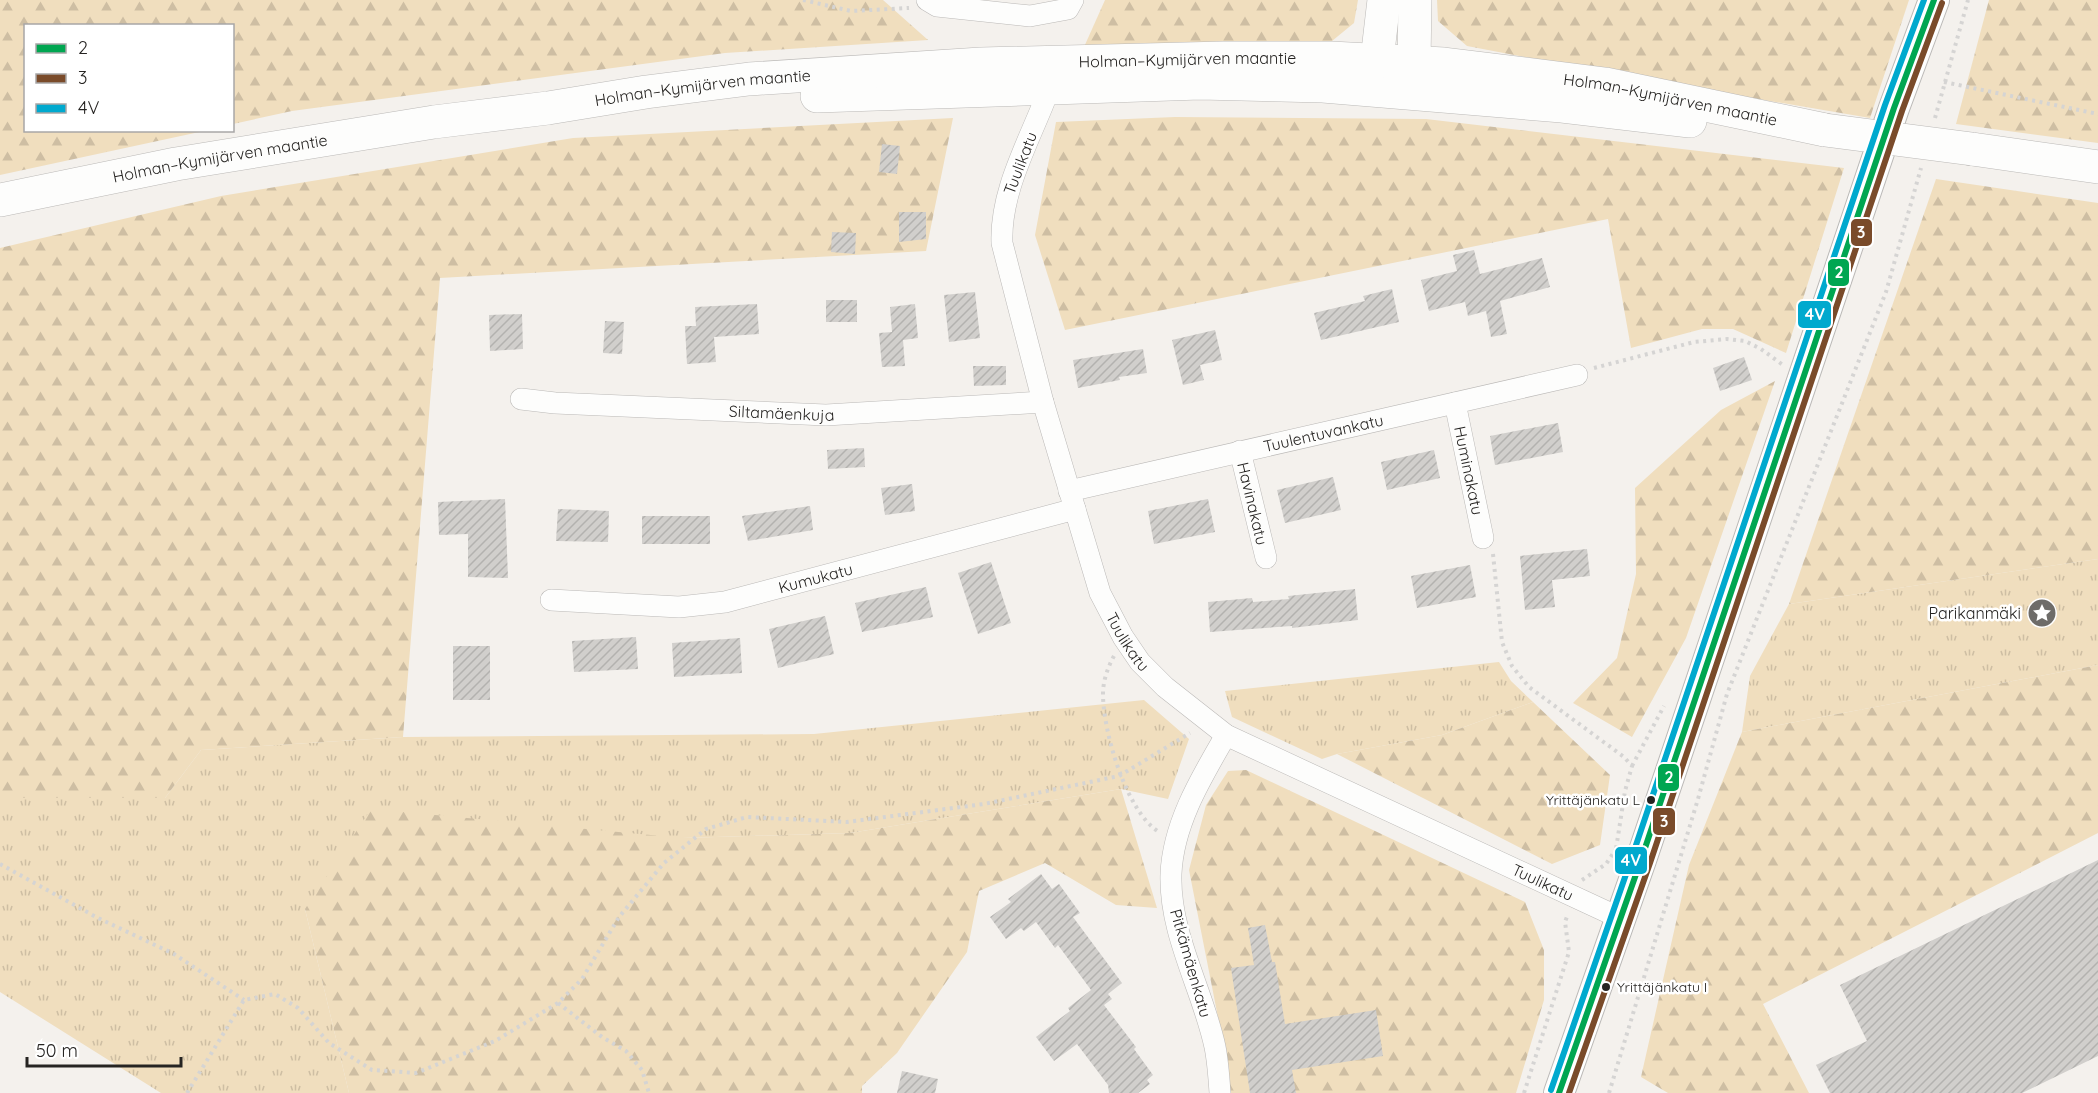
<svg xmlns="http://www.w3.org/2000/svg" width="2098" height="1093" viewBox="0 0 2098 1093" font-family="Quicksand,sans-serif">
<defs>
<pattern id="grass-tufts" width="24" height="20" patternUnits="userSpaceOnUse" patternTransform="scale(1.5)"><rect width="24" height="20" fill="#f0debe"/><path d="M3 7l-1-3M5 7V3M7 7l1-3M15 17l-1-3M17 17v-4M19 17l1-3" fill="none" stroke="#cebea3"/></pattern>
<pattern id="forest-firs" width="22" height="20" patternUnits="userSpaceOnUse" patternTransform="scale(1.5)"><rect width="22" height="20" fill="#f0debe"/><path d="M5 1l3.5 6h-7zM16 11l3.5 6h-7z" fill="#cebea3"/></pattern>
<pattern id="building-hatch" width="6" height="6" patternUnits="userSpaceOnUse" patternTransform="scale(1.5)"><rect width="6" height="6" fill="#d1cfcc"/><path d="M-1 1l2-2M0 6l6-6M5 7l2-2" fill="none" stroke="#b3b2af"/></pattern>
</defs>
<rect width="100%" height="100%" fill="#f4f1ed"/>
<g fill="url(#grass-tufts)">
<path d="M2098,559V665L1742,732L1750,676L1789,604Z"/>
<path d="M1499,662L1511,681L1533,702L1442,735L1337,754L1322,759L1232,717L1225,691Z"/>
<path d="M1144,700L1189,739L1168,799L1121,789L850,833L683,838L305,909L349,1093H161L0,992V798H165L201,750L403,737L814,734Z"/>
</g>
<g fill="url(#forest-firs)">
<path d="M0,0H883L928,40L725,53L292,111L233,124L232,26H26V130L204,131L0,175Z"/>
<path d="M1105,0H1358L1354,23L1332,41L1080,56Z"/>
<path d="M1437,0H1909L1870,118L1647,80L1467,46L1438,21Z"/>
<path d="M1989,0H2098V143L1956,124Z"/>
<path d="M1175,117L1426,119L1844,168L1786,353L1733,329H1702L1631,348L1608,219L1065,330L1035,235L1056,122Z"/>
<path d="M953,118L926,251L440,278L403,737L201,750L165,798H0V248L221,196L573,138Z"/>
<path d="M1936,179L2098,203V559L1789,604Z"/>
<path d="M1775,381L1686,638L1632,737L1573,703L1617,658L1636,574L1635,488L1721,410Z"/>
<path d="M2098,665V833L1763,1004L1809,1093H1668L1641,1077L1689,865L1742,732Z"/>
<path d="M1533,702L1610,775L1600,845L1552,864L1337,754L1442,735Z"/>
<path d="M1246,770L1525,902L1544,950V1000L1516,1093H1229L1228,1068L1189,870L1206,805L1228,771Z"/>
<path d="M1121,789L1157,908L1116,905L1045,863L979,891L967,952L897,1053L862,1086V1093H349L305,909L371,809L683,838L850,833Z"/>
</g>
<g fill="url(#building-hatch)">
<path d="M882,144L900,146L897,174L879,172Z"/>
<path d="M899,212H926V239L899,242Z"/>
<path d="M832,232L856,233L855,254L831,252Z"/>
<path d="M1474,250L1480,274L1542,258L1550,287L1500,301L1507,334L1491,337L1486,311L1468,316L1465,302L1429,311L1421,280L1457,271L1453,255Z"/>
<path d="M1392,289L1399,322L1321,340L1314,313L1365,301L1363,296Z"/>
<path d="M975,292L980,338L949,342L944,295Z"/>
<rect x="826" y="300" width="31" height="22"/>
<path d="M757,304L759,334L714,337L716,362L687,364L685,326H696L695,307Z"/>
<path d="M915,304L918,338L903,340L905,366L882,367L879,333L892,332L890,307Z"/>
<path d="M522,314L523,349L490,351L489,315Z"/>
<path d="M605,321L624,322L622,354L603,353Z"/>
<path d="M1215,330L1222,360L1200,365L1204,380L1183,385L1172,340Z"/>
<path d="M1143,349L1147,373L1119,377L1120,380L1078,388L1073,360Z"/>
<path d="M1744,357L1752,380L1720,391L1713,368Z"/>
<path d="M973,366H1006V385L974,386Z"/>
<path d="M1558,423L1563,452L1495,465L1490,436Z"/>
<path d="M864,448L865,467L828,469L827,450Z"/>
<path d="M1434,450L1440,478L1387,490L1381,462Z"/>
<path d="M1333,477L1341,510L1285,523L1277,490Z"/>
<path d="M912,484L915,511L885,515L881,488Z"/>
<path d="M505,499L508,578L468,577V534L439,535L438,502Z"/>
<path d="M1208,499L1215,532L1154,544L1148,511Z"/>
<path d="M810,506L813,530L748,541L742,516Z"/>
<path d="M558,509L609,511L608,542L556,541Z"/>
<rect x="642" y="516" width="68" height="28"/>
<path d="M1587,549L1590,576L1552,580L1555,607L1525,610L1520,556Z"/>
<path d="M991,562L1011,623L978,634L958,573Z"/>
<path d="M1470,565L1476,597L1417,608L1411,576Z"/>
<path d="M926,587L933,617L862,632L855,603Z"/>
<path d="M1355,589L1358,620L1292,628V626L1210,632L1208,602L1252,598L1253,602L1289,599L1288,596Z"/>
<path d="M825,616L834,654L778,668L769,629Z"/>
<path d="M636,637L638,669L574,672L572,641Z"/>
<path d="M740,638L742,673L674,677L672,643Z"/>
<rect x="453" y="646" width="37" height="54"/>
<path d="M2098,860V1056L2022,1093H1830L1816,1065L1867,1041L1840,985Z"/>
<path d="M1041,874L1052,889L1059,884L1080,913L1073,917L1122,983L1108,994L1112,999L1104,1005L1136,1047L1134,1049L1153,1075L1147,1080L1150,1084L1138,1093H1109L1108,1085L1077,1044L1054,1061L1036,1037L1070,1011L1068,1008L1091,990L1058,945L1055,948L1036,922L1024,931L1021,928L1006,939L990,917L1011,902L1008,899Z"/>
<path d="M1265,925L1272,962H1275L1285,1024L1376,1010L1383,1056L1292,1070L1296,1093H1250L1231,968L1254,965L1248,928Z"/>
<path d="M902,1071L938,1079L935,1093H897Z"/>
</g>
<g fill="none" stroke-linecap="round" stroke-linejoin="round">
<g stroke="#bbb9b7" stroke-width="22">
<g id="street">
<path d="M927,0L937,6L1030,16L1068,9L1073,0"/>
<path id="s1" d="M1044,102C1026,147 1000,194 1002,243L1043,402L1100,593L1123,637L1140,662L1165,687L1226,735L1620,918"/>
<path id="s2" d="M521,399L555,403L826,415L1043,402"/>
<path id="s3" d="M1455,403L1483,538"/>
<path id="s4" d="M1240,451L1266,558"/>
<path id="s5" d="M1069,491L1577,375"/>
<path id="s6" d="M551,600L679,607L725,602L1075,509"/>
<path d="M1220,1093C1219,1078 1218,1062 1215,1047C1203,990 1169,934 1171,874C1173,824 1201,778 1226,735"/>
</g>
</g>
<g stroke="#bbb9b7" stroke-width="32">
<path id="secondary" d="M1559,1093L1641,860L1894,108L1934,0"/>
</g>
<g stroke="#bbb9b7" stroke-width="34">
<g id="highway">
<path d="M1384,0L1377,60L1386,80"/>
<path d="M1406,83L1414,62L1415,0"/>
<path d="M817,96L1200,83L1323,86L1562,106L1690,121"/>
<path d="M1972,149L2098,167"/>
<path id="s7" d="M0,200L176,164L434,122L548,108L646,92L749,79L981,64L1224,58H1331L1444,64L1605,84L1825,130"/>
</g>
</g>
<g stroke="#d5d4d3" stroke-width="4" stroke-dasharray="3 4.5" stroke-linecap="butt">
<path d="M803,0L851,11L909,8"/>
<path d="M1944,82L2098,114"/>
<path d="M1935,118L1968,0"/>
<path d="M1594,368L1694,342L1727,339L1745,341L1761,349L1783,365"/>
<path d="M1493,554L1502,642L1512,666L1529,687L1624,757L1632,766L1625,791L1616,849L1618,850"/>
<path d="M1114,656C1108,667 1104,678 1103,691C1102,729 1126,812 1159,832"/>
<path d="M1632,766L1664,706"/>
<path d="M0,864L96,917L174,954L244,1000"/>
<path d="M1582,880L1606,864L1616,849"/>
<path d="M558,1003L602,1037L626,1051L642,1070L649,1093"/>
<path d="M187,1093L244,1000L275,994L298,1008L329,1043L372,1070L416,1073L495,1041L558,1003L582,979L619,917L664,863L706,829L747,817L847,822L984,804L1119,776L1190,733"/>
<path d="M1524,1093L1569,952L1565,922L1568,914"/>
<path d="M1609,1093L1698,799L1727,694L1886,292L1921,168"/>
</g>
<use href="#street" stroke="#fdfdfc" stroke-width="21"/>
<use href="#secondary" stroke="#fdfdfc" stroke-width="30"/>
<use href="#highway" stroke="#fdfdfc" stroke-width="33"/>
<g stroke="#bbb9b7" stroke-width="34" stroke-linecap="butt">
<path id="highway-bridge" d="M1825,130L1972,149"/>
</g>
<use href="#highway-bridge" stroke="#fdfdfc" stroke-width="33"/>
<g stroke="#fff" stroke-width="10">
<path id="bus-1" d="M1559,1093L1641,860L1894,108L1934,0"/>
</g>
<g stroke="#fff" stroke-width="10">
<path id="bus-2" d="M1569,1093L1650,863L1902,111L1942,3"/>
</g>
<g stroke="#fff" stroke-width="10">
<path id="bus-3" d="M1551,1090L1632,857L1885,105L1924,0"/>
</g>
<use href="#bus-1" stroke="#00a651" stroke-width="6"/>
<use href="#bus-2" stroke="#7a4b2a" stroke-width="6"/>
<use href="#bus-3" stroke="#00a9ce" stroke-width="6"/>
</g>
<defs>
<g id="sight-disc" transform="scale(1.5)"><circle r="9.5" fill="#6e6c69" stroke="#fff"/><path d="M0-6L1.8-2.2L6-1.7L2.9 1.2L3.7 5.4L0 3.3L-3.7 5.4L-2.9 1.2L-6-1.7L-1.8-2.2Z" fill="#fff"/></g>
</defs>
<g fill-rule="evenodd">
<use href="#sight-disc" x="2042" y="613"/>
</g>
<g fill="#262422" stroke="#fff" stroke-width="2">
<circle cx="1651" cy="800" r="5"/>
<circle cx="1606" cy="987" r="5"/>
</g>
<g text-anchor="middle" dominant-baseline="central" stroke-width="5" stroke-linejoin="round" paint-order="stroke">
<g font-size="14" fill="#262422" stroke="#fff" text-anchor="end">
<text x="1640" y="800">Yrittäjänkatu L</text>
<text x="1617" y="987" text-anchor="start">Yrittäjänkatu I</text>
</g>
<g font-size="16" fill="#262422" stroke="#fff">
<text stroke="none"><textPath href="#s7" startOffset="1198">Holman–Kymijärven maantie</textPath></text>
<text stroke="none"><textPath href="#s7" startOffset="712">Holman–Kymijärven maantie</textPath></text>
<text stroke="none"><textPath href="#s7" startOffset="1684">Holman–Kymijärven maantie</textPath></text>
<text stroke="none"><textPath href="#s7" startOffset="224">Holman–Kymijärven maantie</textPath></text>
<text transform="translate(1020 163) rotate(-69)">Tuulikatu</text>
<text stroke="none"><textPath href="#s2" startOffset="261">Siltamäenkuja</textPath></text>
<text stroke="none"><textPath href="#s5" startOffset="261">Tuulentuvankatu</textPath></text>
<text stroke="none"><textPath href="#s3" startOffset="69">Huminakatu</textPath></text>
<text stroke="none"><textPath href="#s4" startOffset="54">Havinakatu</textPath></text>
<text stroke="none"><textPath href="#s6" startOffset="268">Kumukatu</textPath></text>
<text stroke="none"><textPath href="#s1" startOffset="568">Tuulikatu</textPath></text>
<text stroke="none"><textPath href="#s1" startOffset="1054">Tuulikatu</textPath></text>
<text transform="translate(1191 963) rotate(74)">Pitkämäenkatu</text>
</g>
<g font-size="16" fill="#262422" stroke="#fff" text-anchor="end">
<text x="2021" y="613">Parikanmäki</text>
</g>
</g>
<g stroke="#fff" stroke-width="2">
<rect x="1850" y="218" width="23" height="29" rx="6" fill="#7a4b2a"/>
<rect x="1827" y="258" width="23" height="29" rx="6" fill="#00a651"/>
<rect x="1797" y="300" width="35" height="29" rx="6" fill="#00a9ce"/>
<rect x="1657" y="763" width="23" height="29" rx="6" fill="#00a651"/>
<rect x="1652" y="807" width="24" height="29" rx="6" fill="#7a4b2a"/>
<rect x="1614" y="846" width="34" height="29" rx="6" fill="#00a9ce"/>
</g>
<g font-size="16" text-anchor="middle" font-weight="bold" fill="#fff">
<text x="1861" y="238">3</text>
<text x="1839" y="278">2</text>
<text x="1815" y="320">4V</text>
<text x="1669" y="783">2</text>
<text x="1664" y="827">3</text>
<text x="1631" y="866">4V</text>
</g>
<rect x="24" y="24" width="210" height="108" fill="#ffffff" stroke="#a8a7a7" stroke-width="1.5"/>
<rect x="36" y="44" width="30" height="9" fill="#00a651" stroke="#a8a7a7" stroke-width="1.5"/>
<text x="78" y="54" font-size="18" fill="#262422">2</text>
<rect x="36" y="74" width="30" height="9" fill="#7a4b2a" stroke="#a8a7a7" stroke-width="1.5"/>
<text x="78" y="84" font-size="18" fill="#262422">3</text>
<rect x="36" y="104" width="30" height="9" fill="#00a9ce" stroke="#a8a7a7" stroke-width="1.5"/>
<text x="78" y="114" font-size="18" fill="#262422">4V</text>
<path d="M27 1057v9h154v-9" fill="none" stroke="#262422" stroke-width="3"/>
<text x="36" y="1057" font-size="18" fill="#262422" stroke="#ffffff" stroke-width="4.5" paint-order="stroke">50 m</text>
</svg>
